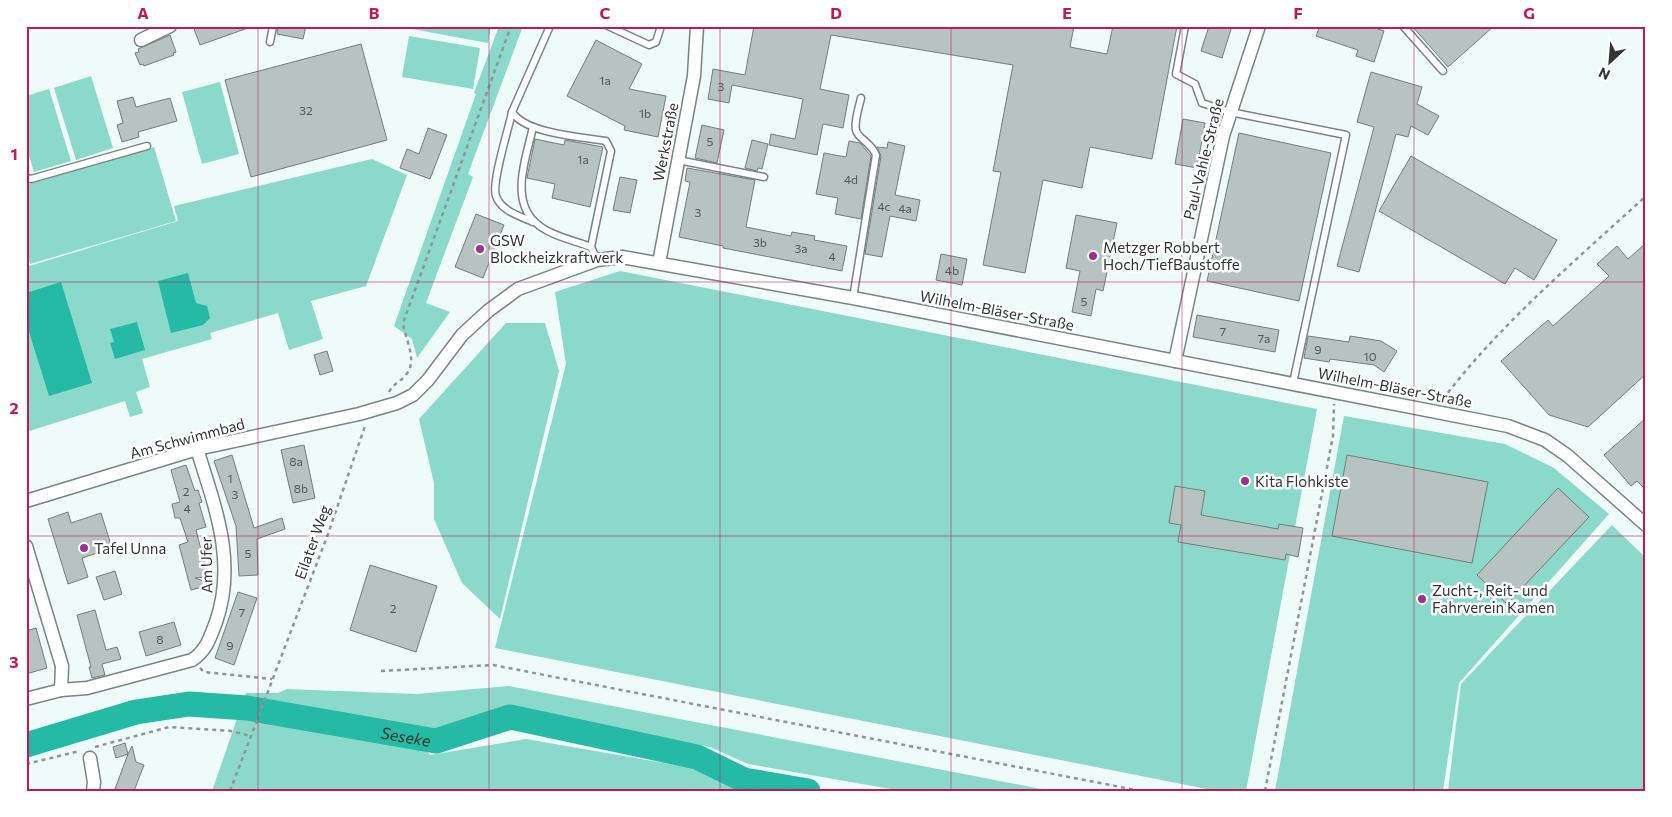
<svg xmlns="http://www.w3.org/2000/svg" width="1672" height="817" viewBox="0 0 1672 817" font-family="Commissioner,sans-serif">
<rect width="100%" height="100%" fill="#eefbf8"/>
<g fill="#8bd9ca">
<path d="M413,26H491L488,43L412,29Z"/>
<path d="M499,26H523L468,174L473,177L426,303L450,312L417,358L412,339L394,326L476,94L474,93Z"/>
<path d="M409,36L480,48L473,89L402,77Z"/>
<path d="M91,76L113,148L76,160L54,88Z"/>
<path d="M220,82L239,154L202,164L182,92Z"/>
<path d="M49,89L71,161L34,172L26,147V96Z"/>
<path d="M154,147L176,221L30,264L26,250V185Z"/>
<path d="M372,159L407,175L366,286L311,301L323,339L289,350L278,313L210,333L212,339L142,359L150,387L136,392L143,413L130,417L125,401L26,432V267L178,221L174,206Z"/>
<path d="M620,271L1317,409L1246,791H1217L495,648L566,364L555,292Z"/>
<path d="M506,323H545L559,371L500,619L462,583L434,519V483L419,419Z"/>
<path d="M1344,416L1505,444L1554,468L1609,514L1459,683L1443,791H1275Z"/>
<path d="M1612,525L1646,558V791H1448L1461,684Z"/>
<path d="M509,686L1052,791H902L748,764L710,747L507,706L430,730L407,728L430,755L526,739L699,769L740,791H212L246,693H278L287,689L416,694Z"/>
</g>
<g fill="#25baa5">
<path d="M188,273L196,303L207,306L210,318L203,325L171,333L158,281Z"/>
<path d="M61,282L92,383L49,396L26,322V293Z"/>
<path d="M137,322L145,350L115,359L110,343L114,342L110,329Z"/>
</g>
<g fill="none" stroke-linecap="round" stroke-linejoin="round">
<path stroke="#25baa5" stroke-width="25" id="s1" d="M26,745L136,712L189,704L247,708L436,741L510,717L697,757L744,780L808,791"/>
</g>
<g fill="#b6c3c0" stroke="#727e7b">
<path d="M193,26H248V28L200,45Z"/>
<path d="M278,26H306L303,39L277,34Z"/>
<path d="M754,26H1074L1070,47L1107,54L1113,26H1177L1152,159L1090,147L1082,188L1043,180L1025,273L983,265L1001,172L993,171L1013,65L831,35L820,89L849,95L843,128L823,124L817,155L769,145L771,134L795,139L803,99L732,85L729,103L708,99L713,69L745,75Z"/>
<path d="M1209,26H1232L1222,58L1201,51Z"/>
<path d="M1320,26H1369L1384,31L1374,62L1356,56L1358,50L1316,36Z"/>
<path d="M1412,26H1494L1448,67Z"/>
<path d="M170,35L176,52L173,53L174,55L144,66L143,64L140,65L135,53L139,52L138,49Z"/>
<path d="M596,40L642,64L629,89L666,96L658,137L624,130L625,126L567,96Z"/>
<path d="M361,44L387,140L251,177L225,80Z"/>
<path d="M1371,72L1422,87L1417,104L1439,116L1428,135L1411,126L1408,137L1396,134L1359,272L1337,266L1374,127L1357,122Z"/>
<path d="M133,97L136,107L170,98L177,121L138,132L139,137L122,142L117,125L123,123L117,101Z"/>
<path d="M1183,119L1205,123L1197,168L1175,164Z"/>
<path d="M702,125L724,130L717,163L695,158Z"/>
<path d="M428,128L447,135L430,179L400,168L407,149L419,154Z"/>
<path d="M1239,133L1331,153L1299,301L1207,281Z"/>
<path d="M535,139L564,145L565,140L603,147L590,207L552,198L555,184L527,178Z"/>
<path d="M752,140L768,144L762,169L758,168L757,171L745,168Z"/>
<path d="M849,141L860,143L871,156L861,219L835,214L838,198L816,194L824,153L846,157Z"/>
<path d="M888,142L905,146L895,195L920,200L916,221L890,216L882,257L865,254L881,156L877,147L887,148Z"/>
<path d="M1411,156L1557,240L1534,280L1515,268L1505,284L1379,211Z"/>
<path d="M687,168L755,180L746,227L791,236L792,232L815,236L814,240L847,246L842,271L723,248V246L679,237L690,182L685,181Z"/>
<path d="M620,177L637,180L630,213L613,210Z"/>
<path d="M476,214L504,225L483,278L455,267Z"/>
<path d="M1076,215L1117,223L1103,291L1096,289L1091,316L1072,312L1080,271L1066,268Z"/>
<path d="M1646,243V374L1588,427L1549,415L1501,361L1548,320L1553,326L1609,276L1597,264L1617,246L1628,259Z"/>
<path d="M941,254L967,259L962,285L936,280Z"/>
<path d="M1197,315L1279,330L1275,352L1193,337Z"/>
<path d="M1308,336L1349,342L1350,336L1381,341L1397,351L1384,372L1374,365L1330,359L1329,362L1304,358Z"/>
<path d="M327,351L333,371L320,375L314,355Z"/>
<path d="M1646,418V490L1637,481L1631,486L1604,455Z"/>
<path d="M304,445L315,498L293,503L281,450Z"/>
<path d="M232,455L254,528L282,518L285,529L257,539L258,575L239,576L236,526L214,461Z"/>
<path d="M1347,455L1488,482L1472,563L1332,536Z"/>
<path d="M186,465L195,491L198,490L202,502L199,503L206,527L196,530L208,577L195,578L213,584L191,590L179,545L188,542L180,518H175L172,504L180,502L171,470Z"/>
<path d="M1175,486L1205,491L1201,515L1278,529L1279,524L1303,528L1298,557L1286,554L1285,560L1178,542L1181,525L1169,523Z"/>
<path d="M1558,488L1589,517L1507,604L1477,575Z"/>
<path d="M68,512L71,523L101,513L112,548L82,558L88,577L68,584L48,519Z"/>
<path d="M370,565L437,586L416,652L350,630Z"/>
<path d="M115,571L122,594L104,600L96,577Z"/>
<path d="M238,592L257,598L234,665L215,658Z"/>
<path d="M95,610L106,650L117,647L121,659L102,664L105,675L92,678L89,667H91L77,615Z"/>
<path d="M174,622L181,645L146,656L139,632Z"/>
<path d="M36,628L47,668L26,674V631Z"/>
<path d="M125,743L128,754L132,746L136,762L144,765L134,791L115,789L128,754L116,758L113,747Z"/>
</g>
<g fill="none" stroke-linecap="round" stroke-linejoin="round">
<g stroke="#798582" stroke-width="9">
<g id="lane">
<path d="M550,26L512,112C526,134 582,137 606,141L611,151L591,247L597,260"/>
<path d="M608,26L649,45L656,42L661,26"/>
<path d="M1185,26L1176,74L1195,84L1202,103L1230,112L1346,135L1293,383"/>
<path d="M1403,26L1443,71"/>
<path d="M270,42L273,26"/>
<path d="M512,112C509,128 491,183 496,196C501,211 520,216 533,222"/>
<path d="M533,127C527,155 510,197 534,221C547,235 573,240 591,247"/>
<path d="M678,160L764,177"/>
<path d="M26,178L31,179L147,146"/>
<path d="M853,298L876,155C872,143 857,138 856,130C854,121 859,107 861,98"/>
</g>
</g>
<g stroke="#798582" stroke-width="15">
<g id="street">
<path d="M141,40L170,26"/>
<path d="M659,263L694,76L697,26"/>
<path d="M1175,361L1223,136L1259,26"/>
<path d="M26,501L197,449L359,414L397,403L413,395L428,380L462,335L488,311L518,289L597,260L622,257L853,298L1508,426L1545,440L1568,456L1646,525"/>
<path d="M26,546L62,666L61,690"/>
<path d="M26,699L61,690L87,688L192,660C206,651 210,638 216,622C237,562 215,507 197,449"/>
<path d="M90,758L94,782L93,791"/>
</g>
</g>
<g stroke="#8e9795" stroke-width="2.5" stroke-dasharray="4 4" stroke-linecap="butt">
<path d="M389,392C393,384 400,382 405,376C419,361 405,340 403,323L511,26"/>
<path d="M1443,399C1501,323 1575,261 1646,196"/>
<path d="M200,668L204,672L272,679"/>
<path d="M381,671L493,665L1141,791"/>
<path d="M95,747L169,727L231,731L251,736"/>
<path d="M26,764L80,751"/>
<path d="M230,791L328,534L365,426"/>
<path d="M1265,791L1333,436L1334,404"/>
</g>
<use href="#lane" stroke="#fff" stroke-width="6"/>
<use href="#street" stroke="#fff" stroke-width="12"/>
</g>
<path fill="none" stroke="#c2185b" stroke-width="1" stroke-opacity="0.55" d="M258,26V791M489,26V791M720,26V791M951,26V791M1182,26V791M1414,26V791M26,282H1646M26,536H1646"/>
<g fill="#9a3194" stroke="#fff" stroke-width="2">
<circle cx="480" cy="249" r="5"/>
<circle cx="1093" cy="256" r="5"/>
<circle cx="1245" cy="481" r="5"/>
<circle cx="84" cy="548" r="5"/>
<circle cx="1422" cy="599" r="5"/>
</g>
<g text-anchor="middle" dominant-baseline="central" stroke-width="5" stroke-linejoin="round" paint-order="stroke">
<g font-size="12" fill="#525958">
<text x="605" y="80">1a</text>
<text x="721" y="86">3</text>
<text x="306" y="110">32</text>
<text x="645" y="113">1b</text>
<text x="710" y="141">5</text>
<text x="583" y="159">1a</text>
<text x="851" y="179">4d</text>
<text x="884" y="206">4c</text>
<text x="905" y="208">4a</text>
<text x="698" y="212">3</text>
<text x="760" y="242">3b</text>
<text x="801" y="248">3a</text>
<text x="832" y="256">4</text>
<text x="952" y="270">4b</text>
<text x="1084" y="301">5</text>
<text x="1223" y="331">7</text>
<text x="1264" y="338">7a</text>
<text x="1318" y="349">9</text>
<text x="1370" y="356">10</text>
<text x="296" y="461">8a</text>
<text x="230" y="478">1</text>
<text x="301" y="488">8b</text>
<text x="186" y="491">2</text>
<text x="235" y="494">3</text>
<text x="187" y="508">4</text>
<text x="248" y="553">5</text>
<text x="393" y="608">2</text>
<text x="242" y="612">7</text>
<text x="160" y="639">8</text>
<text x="230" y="645">9</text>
</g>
<g font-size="15" fill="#313635" stroke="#fff">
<text transform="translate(665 142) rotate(-79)">Werkstraße</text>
<text transform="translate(1203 159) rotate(-76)">Paul-Vahle-Straße</text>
<text transform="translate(997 310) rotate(11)">Wilhelm-Bläser-Straße</text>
<text transform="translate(1395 387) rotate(11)">Wilhelm-Bläser-Straße</text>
<text transform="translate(187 438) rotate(-15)">Am Schwimmbad</text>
<text transform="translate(312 542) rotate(-70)">Eilater Weg</text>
<text transform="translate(206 565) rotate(-91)">Am Ufer</text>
</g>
<g font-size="15" fill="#313635" stroke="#fff" text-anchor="start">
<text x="490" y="240">GSW<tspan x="490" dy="17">Blockheizkraftwerk</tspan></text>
<text x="1103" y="247">Metzger Robbert<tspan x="1103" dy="17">Hoch/TiefBaustoffe</tspan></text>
<text x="1255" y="481">Kita Flohkiste</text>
<text x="94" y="548">Tafel Unna</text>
<text x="1432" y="590">Zucht-, Reit- und<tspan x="1432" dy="17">Fahrverein Kamen</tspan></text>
</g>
<g font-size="16" font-style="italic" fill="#182f2b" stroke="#fff">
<text stroke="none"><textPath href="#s1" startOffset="388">Seseke</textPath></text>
</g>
</g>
<rect width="1672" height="817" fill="none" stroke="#ffffff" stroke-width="55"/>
<g transform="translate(1610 62) rotate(206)" stroke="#ffffff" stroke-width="4" paint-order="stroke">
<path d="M0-4L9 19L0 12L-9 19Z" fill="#313635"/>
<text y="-8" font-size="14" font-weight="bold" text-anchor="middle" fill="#313635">N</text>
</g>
<rect x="28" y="28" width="1616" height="762" fill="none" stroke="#c2185b" stroke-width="2"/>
<g font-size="16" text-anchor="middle" font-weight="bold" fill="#c2185b">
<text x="143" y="19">A</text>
<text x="374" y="19">B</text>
<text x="605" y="19">C</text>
<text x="836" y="19">D</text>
<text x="1067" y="19">E</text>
<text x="1298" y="19">F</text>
<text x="1529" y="19">G</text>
<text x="14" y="160">1</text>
<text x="14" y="414">2</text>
<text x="14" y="668">3</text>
</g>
</svg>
